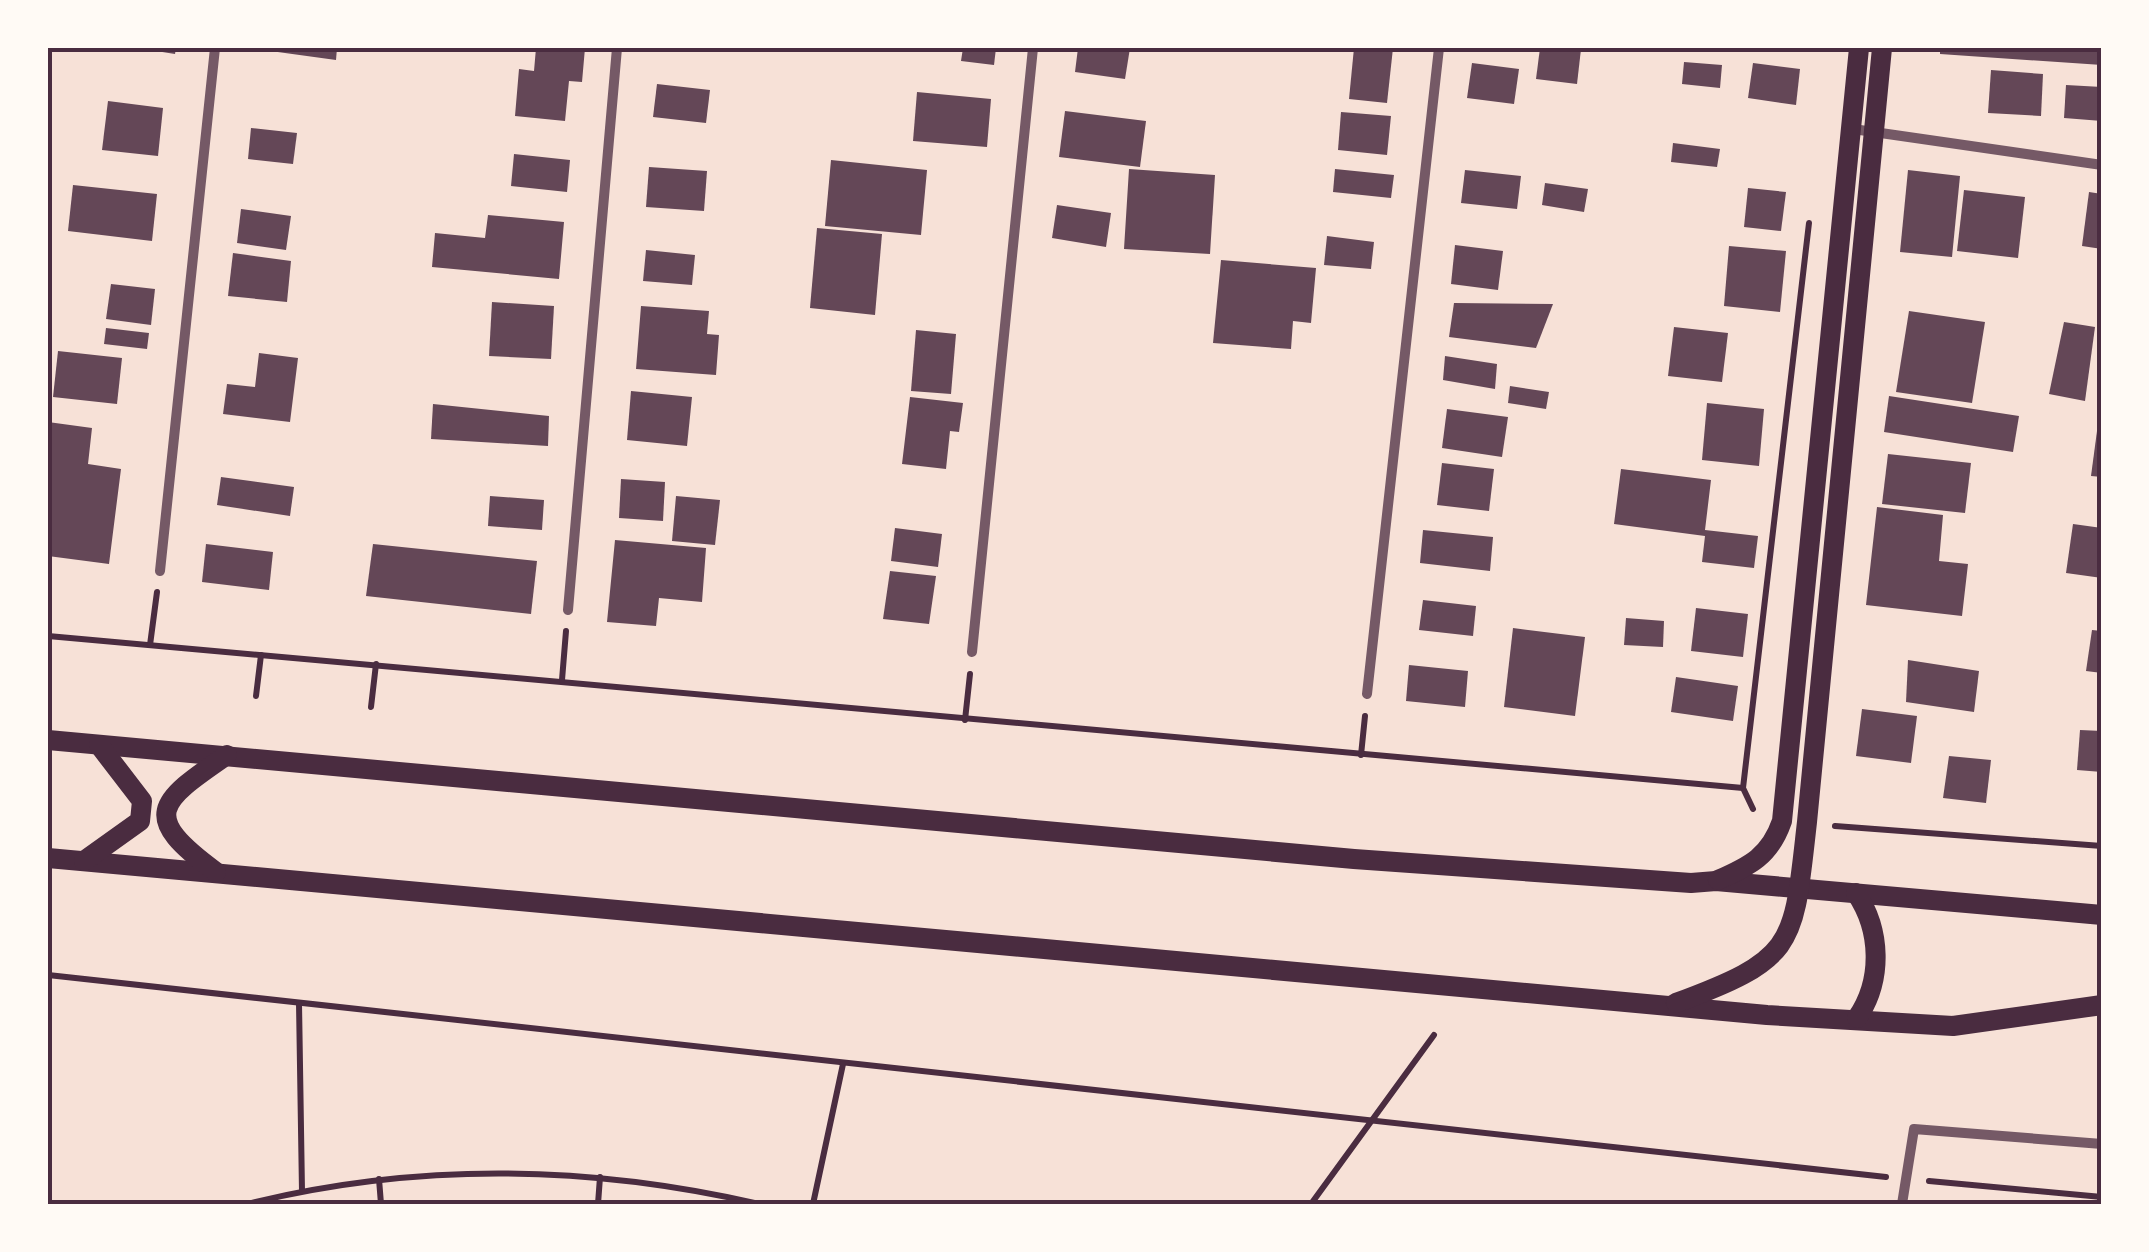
<svg xmlns="http://www.w3.org/2000/svg" width="2149" height="1252" viewBox="0 0 2149 1252" font-family="Ubuntu,sans-serif">
<rect width="100%" height="100%" fill="#f7e1d7"/>
<g fill="#644757">
<path d="M137,48H176L175,54Z"/>
<path d="M248,48H337L336,60Z"/>
<path d="M536,48H585L582,82L569,81L565,121L515,116L519,69L534,71Z"/>
<path d="M963,48H996L994,65L961,61Z"/>
<path d="M1078,48H1130L1125,79L1075,72Z"/>
<path d="M1354,48H1393L1387,103L1349,99Z"/>
<path d="M1540,48L1581,49L1577,84L1536,79Z"/>
<path d="M1940,48H2102V65L1940,54Z"/>
<path d="M1684,62L1722,65L1720,88L1682,84Z"/>
<path d="M1472,63L1519,69L1514,104L1467,98Z"/>
<path d="M1753,63L1800,69L1796,105L1748,98Z"/>
<path d="M1991,70L2043,74L2041,116L1988,113Z"/>
<path d="M657,84L710,90L706,123L653,117Z"/>
<path d="M2066,85L2102,87V121L2064,118Z"/>
<path d="M917,92L991,99L987,147L913,141Z"/>
<path d="M108,101L163,108L158,156L102,150Z"/>
<path d="M1065,111L1146,121L1140,167L1059,157Z"/>
<path d="M1341,112L1391,116L1387,155L1338,150Z"/>
<path d="M251,128L297,133L293,164L248,159Z"/>
<path d="M1673,143L1720,149L1717,167L1671,162Z"/>
<path d="M514,154L570,160L567,192L511,186Z"/>
<path d="M831,160L927,170L921,235L825,226Z"/>
<path d="M649,167L707,171L704,211L646,207Z"/>
<path d="M1129,169L1215,175L1210,254L1124,249Z"/>
<path d="M1335,169L1394,175L1391,198L1333,192Z"/>
<path d="M1465,170L1521,176L1517,209L1461,203Z"/>
<path d="M1908,170L1960,176L1952,257L1900,252Z"/>
<path d="M1545,183L1588,189L1584,212L1542,205Z"/>
<path d="M73,185L157,194L152,241L68,231Z"/>
<path d="M1748,188L1786,192L1781,231L1744,227Z"/>
<path d="M1964,190L2025,197L2018,258L1957,251Z"/>
<path d="M2089,192L2102,194V249L2082,246Z"/>
<path d="M1057,205L1111,213L1106,247L1052,238Z"/>
<path d="M241,209L291,216L286,250L237,243Z"/>
<path d="M488,215L564,222L559,279L432,267L435,233L485,238Z"/>
<path d="M817,228L882,234L875,315L810,308Z"/>
<path d="M1327,236L1374,242L1371,269L1324,265Z"/>
<path d="M1455,245L1503,251L1498,290L1451,284Z"/>
<path d="M1729,246L1786,251L1780,312L1724,306Z"/>
<path d="M646,250L695,255L692,285L643,281Z"/>
<path d="M233,253L291,261L287,302L228,296Z"/>
<path d="M1221,260L1316,268L1311,323L1293,321L1291,349L1213,343Z"/>
<path d="M111,284L155,289L151,325L106,319Z"/>
<path d="M492,302L554,306L551,359L489,356Z"/>
<path d="M1454,303L1553,304L1536,348L1449,337Z"/>
<path d="M641,306L709,311L707,334L719,335L716,375L636,369Z"/>
<path d="M1909,311L1985,322L1972,403L1896,392Z"/>
<path d="M2064,322L2095,327L2085,401L2049,394Z"/>
<path d="M1674,327L1728,333L1722,382L1668,376Z"/>
<path d="M106,328L149,333L147,349L104,344Z"/>
<path d="M916,330L956,334L951,394L911,391Z"/>
<path d="M58,351L122,358L117,404L53,397Z"/>
<path d="M259,353L298,358L290,422L223,414L227,384L255,387Z"/>
<path d="M1445,356L1497,364L1495,389L1443,380Z"/>
<path d="M1510,386L1549,392L1546,409L1508,403Z"/>
<path d="M631,391L692,397L687,446L627,440Z"/>
<path d="M1889,396L2019,416L2013,452L1884,432Z"/>
<path d="M910,397L963,403L959,432L950,431L946,469L902,464Z"/>
<path d="M1707,403L1764,409L1759,466L1702,460Z"/>
<path d="M433,404L549,416L548,446L431,439Z"/>
<path d="M1447,409L1508,417L1502,457L1442,448Z"/>
<path d="M48,422L92,428L88,464L121,469L109,564L48,556Z"/>
<path d="M2097,431L2102,432V477L2091,476Z"/>
<path d="M1888,454L1971,463L1965,513L1882,504Z"/>
<path d="M1442,463L1494,469L1489,511L1437,505Z"/>
<path d="M1621,469L1711,480L1705,530L1758,536L1754,568L1702,562L1705,536L1614,524Z"/>
<path d="M221,477L294,487L290,516L217,505Z"/>
<path d="M621,479L665,482L663,521L619,518Z"/>
<path d="M490,496L544,500L542,530L488,526Z"/>
<path d="M676,496L720,500L715,545L672,541Z"/>
<path d="M1877,507L1943,515L1939,561L1968,564L1962,616L1866,605Z"/>
<path d="M2073,524L2102,528V578L2066,573Z"/>
<path d="M895,528L942,534L938,567L891,561Z"/>
<path d="M1423,530L1493,537L1490,571L1420,563Z"/>
<path d="M615,540L706,548L702,602L659,598L656,626L607,622Z"/>
<path d="M206,544L273,552L269,590L202,582Z"/>
<path d="M373,544L537,561L531,614L366,596Z"/>
<path d="M890,571L936,576L929,624L883,619Z"/>
<path d="M1423,600L1476,606L1473,636L1419,630Z"/>
<path d="M1696,608L1748,614L1743,657L1691,651Z"/>
<path d="M1626,618L1664,621L1663,647L1624,645Z"/>
<path d="M1513,628L1585,637L1575,716L1504,707Z"/>
<path d="M2092,630L2102,631V673L2086,671Z"/>
<path d="M1908,660L1979,671L1974,712L1906,702Z"/>
<path d="M1409,665L1468,671L1465,707L1406,701Z"/>
<path d="M1676,677L1738,686L1733,721L1671,712Z"/>
<path d="M1862,709L1917,716L1911,763L1856,756Z"/>
<path d="M2080,730L2102,731V772L2077,770Z"/>
<path d="M1949,756L1991,760L1986,803L1943,798Z"/>
</g>
<g fill="none" stroke-linecap="round" stroke-linejoin="round">
<g stroke="#4a2c40" stroke-width="6">
<path d="M48,636L1743,788"/>
<path d="M150,645L157,592"/>
<path d="M562,680L566,631"/>
<path d="M256,696L261,655"/>
<path d="M371,707L376,664"/>
<path d="M965,720L970,674"/>
<path d="M1361,755L1365,716"/>
<path d="M1753,809L1743,788L1809,223"/>
<path d="M1835,826L2102,846"/>
<path d="M48,975L1886,1177"/>
<path d="M299,1003L302,1191"/>
<path d="M379,1179L381,1204"/>
<path d="M1929,1181L2102,1197"/>
<path d="M247,1204C417,1162 589,1165 759,1204"/>
<path d="M598,1204L600,1177"/>
<path d="M813,1204L843,1064"/>
<path d="M1311,1204L1434,1035"/>
</g>
<g stroke="#755966" stroke-width="10">
<path d="M1853,129L2102,165"/>
<path d="M160,571L215,48"/>
<path d="M568,610L617,48"/>
<path d="M972,652L1033,48"/>
<path d="M1367,694L1439,48"/>
<path d="M1902,1204L1914,1129L2102,1144"/>
</g>
<g stroke="#4a2c40" stroke-width="20">
<path d="M48,740L1354,859L1691,883L1716,881L2102,915"/>
<path d="M48,858L1767,1015L1953,1026L2102,1005"/>
<path d="M84,861L140,821L142,801L99,745"/>
<path d="M216,872C140,816 157,803 227,755"/>
<path d="M1718,880C1750,866 1770,856 1782,821L1859,48"/>
<path d="M1856,893C1881,930 1883,980 1857,1018"/>
<path d="M1676,1003C1798,958 1793,945 1807,822L1882,48"/>
</g>
</g>
<rect width="2149" height="1252" fill="none" stroke="#fffaf5" stroke-width="100"/>
<rect x="50" y="50" width="2049" height="1152" fill="none" stroke="#4a2c40" stroke-width="4"/>
</svg>
